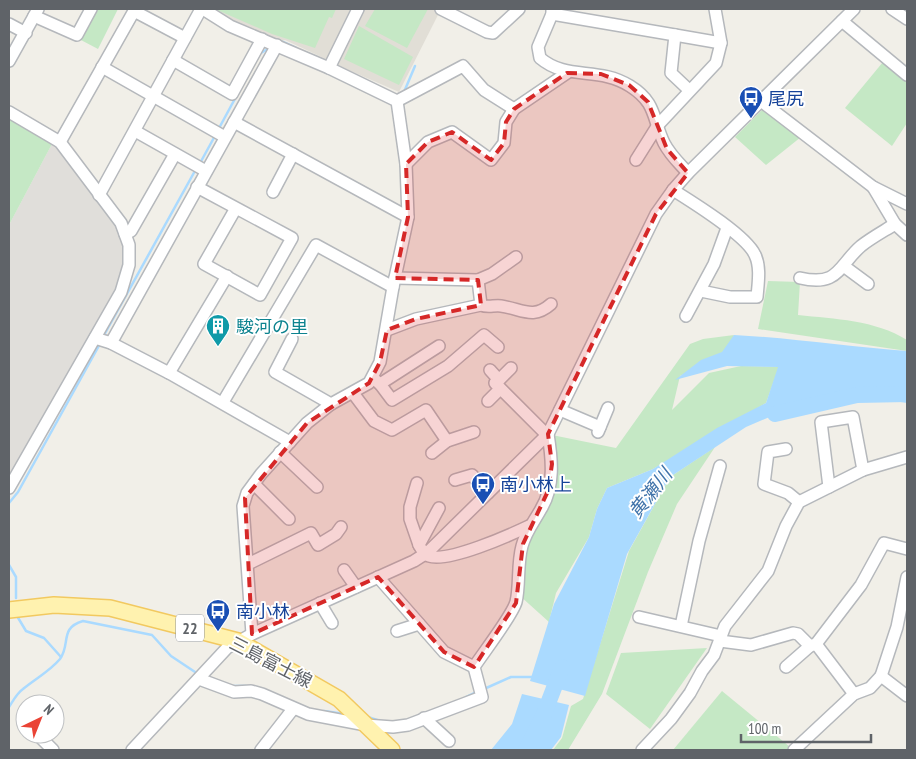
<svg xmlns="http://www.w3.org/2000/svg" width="916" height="759" viewBox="0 0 916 759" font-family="'PT Sans Narrow','Noto Sans JP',sans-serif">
<rect width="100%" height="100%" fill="#f1efe8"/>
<path fill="#e0deda" d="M53,142L116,224L126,244L124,258L117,289L9,484V225Z"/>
<g fill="#e1ded6">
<path d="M210,9H354L328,60L285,40L279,42L232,22Z"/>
<path d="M364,9H441L399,92L337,65Z"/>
</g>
<g fill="#c5e8c5">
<path d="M94,9H118L98,49L79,39Z"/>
<path d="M215,9H336L332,18L329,17L315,48L272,34Z"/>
<path d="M375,9H428L407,48L365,26Z"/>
<path d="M359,26L413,57L399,85L344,59Z"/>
<path d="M883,62L907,82V123L892,146L845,108Z"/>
<path d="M764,108L801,137L766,165L735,137Z"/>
<path d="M9,117L53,142L9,225Z"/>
<path d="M768,281L800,282L798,315C835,319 875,320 907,340V351L758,329Z"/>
<path d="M734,335L726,354L680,376L672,410L709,373L741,366L779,367L766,403L653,469L607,488L597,509L589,537L556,593L549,622L519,595L529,531L557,471L552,435L616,448L690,344L703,339Z"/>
<path d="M715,447L677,504L648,572L602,694L568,750H553L562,738L571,706L583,699L629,551L670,477Z"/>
<path d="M707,648L650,729L606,694L621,653Z"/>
<path d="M722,691L790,747L787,750H673Z"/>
</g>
<g fill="#aadaff">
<path d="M734,335C792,338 849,347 907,351V403L857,395L781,412L746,427L670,477L627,554L585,696L530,681L554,604L589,537L597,509L607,488L653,469L717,428L766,403L778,367L727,366L675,380L701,360L722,352Z"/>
<path d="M522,694L569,705L561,737L551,750H491L512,724Z"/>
</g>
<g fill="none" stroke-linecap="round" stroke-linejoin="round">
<g stroke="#aadaff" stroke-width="2.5">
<path d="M280,43L283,42L296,48"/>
<path d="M261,53L271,47"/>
<path d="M404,92L415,66"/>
<path d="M218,130L237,95"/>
<path d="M199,165L216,134"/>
<path d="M103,337L196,169"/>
<path d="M9,503L18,492L101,342"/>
<path d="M9,565L16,577V598"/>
<path d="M17,616L26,631L44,638L61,657"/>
<path d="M231,686H246"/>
<path d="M484,689L511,677H533"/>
<path d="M466,697L476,692"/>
<path d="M9,707C13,701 17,693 23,689C36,678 49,672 60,659C71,644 59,628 83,621L152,635L171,656L198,674"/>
<path d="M324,711L345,714"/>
<path d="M368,717L380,721"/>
</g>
<g stroke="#aadaff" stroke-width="16">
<path d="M775,414L857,395L907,394"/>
<path d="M526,750L544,714L562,667"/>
</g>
<g stroke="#b5b8bc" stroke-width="14">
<g id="minor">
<path d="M203,9L230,26L329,68L397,101L406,164L408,217L393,287L380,362L369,383L331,404L307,423L261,474L247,493L243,506L252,634"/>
<path d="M441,9L487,32L493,33L519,9"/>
<path d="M552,9V14L538,47L540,58C567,81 598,66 630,86C657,103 652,118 664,143C670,155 680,164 688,173"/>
<path d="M892,9L907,19"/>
<path d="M552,14L675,35L671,73L689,90"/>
<path d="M34,16L77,35L91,9"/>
<path d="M842,21L907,75"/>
<path d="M9,24L26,33"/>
<path d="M675,35L721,43"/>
<path d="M173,60L232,94L262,39"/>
<path d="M9,61L38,9"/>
<path d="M102,67L225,137"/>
<path d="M329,68L358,9"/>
<path d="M397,101L463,66L484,90L514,109"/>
<path d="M761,101L873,187L907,204"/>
<path d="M9,112L60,142L121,223L129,245V265L121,292L9,488"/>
<path d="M234,122L408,217"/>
<path d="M135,131L206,171"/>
<path d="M60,142L134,11L185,38"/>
<path d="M636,160L658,125L716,63L721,43L715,9"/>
<path d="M406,164L428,142L452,132L491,160L504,143L506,122L514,109L567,73"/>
<path d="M197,187L292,238L260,295L204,264L236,208"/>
<path d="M873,187L895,224L907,235"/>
<path d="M673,190C692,202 746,235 755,255C761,267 758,284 757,297H730L701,291"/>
<path d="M273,192L293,154"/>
<path d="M99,195L201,9"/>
<path d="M125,234L131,231L175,154"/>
<path d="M845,267L868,284"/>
<path d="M395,278L478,280"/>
<path d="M800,278C839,287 838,266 861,246C871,238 884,231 895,224"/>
<path d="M481,305L478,280L492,274L516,257"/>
<path d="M686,316L714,264L727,228"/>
<path d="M387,330L416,319L481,305C488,308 494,305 501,306C522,309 533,320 551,304"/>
<path d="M95,338L111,343L169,373L290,442"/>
<path d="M292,339L275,372L331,404"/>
<path d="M111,343L277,45"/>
<path d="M490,370L499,380L495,383L547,435"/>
<path d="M169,373L227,276"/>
<path d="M374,379L380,384L439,346"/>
<path d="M499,380L511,368"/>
<path d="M380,384L392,400L448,366L484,335L498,347"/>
<path d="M353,393L374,421L392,430L426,410L447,441"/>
<path d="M488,401L500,389"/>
<path d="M223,402L316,245L393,287"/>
<path d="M560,410L600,427"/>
<path d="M598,432L608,408"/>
<path d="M786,449L768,452L764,484L788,493L799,502"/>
<path d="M280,452L317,487"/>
<path d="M432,453L447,441L474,432"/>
<path d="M455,480L472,475L488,493"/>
<path d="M417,483L410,507V519L419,545"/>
<path d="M254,484L289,519"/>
<path d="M829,487L821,422L853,417L863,470"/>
<path d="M439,508L419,545C422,550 424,555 429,556C448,563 510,535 529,526"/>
<path d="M248,564L311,533L318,545L336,534L341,527"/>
<path d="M344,570L356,587"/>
<path d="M378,577L444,652L474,667"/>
<path d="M320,603L332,623"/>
<path d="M639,617L721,636"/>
<path d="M681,626L699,541L720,466"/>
<path d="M397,631L419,624"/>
<path d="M720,641L751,645L793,633L798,634L810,646"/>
<path d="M816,644L854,694"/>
<path d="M786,667L810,646L816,644L861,585L884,543L907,549"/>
<path d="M881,676L897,627L907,577"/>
<path d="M199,679L234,692L251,691L262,694L308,714L366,725L393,727L408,725L482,697L474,667C483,653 512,616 516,602C520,586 517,564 522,546C526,531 534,522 541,509C555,486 552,459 548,434"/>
<path d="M424,718L449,741"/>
<path d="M37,734L53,750"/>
<path d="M132,750L227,648L252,634L414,561L428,552L548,434L656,214L673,190L688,173L854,9"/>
<path d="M261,750L293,709"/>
<path d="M642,750L671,719L690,693L702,671L714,655L725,626L768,571L786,526L799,502L863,470L907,457"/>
<path d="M794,750L854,694L870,688L881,676L907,696"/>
</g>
</g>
<g stroke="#f2c960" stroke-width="18">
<path id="major" d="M9,610L54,605L110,608L238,641L339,699L392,750"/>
</g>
<use href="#minor" stroke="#fff" stroke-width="11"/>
<use href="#major" stroke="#fff2af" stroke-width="15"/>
</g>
<path fill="#d62828" fill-opacity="0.2" stroke="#d62828" stroke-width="4" stroke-dasharray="10 6" stroke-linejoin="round" d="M567,73L601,74L629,85L648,102L667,149L688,173L656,214L548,434L552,464L548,491L523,544L516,603L474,667L444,652L378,577L252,634L245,498L307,423L369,383L380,362L387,330L416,319L481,305L478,280L395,278L408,217L406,164L428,142L452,132L491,160L504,143L506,122L514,109Z"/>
<defs>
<g id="bus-pin" transform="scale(1.25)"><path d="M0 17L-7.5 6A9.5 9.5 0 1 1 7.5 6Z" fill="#1a4fb4" stroke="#fff"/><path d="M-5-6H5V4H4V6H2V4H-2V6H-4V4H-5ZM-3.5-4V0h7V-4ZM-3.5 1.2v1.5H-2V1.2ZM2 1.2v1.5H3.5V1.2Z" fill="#fff"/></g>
<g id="building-pin" transform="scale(1.25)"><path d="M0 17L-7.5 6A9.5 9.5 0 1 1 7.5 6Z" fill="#0f9aa8" stroke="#fff"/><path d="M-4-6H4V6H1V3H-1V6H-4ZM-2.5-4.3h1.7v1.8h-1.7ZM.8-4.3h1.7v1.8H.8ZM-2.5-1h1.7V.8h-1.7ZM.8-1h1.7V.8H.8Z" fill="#fff"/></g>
</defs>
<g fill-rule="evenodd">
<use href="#bus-pin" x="751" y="98"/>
<use href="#building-pin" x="218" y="326"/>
<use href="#bus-pin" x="483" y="484"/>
<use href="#bus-pin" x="218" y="611"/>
</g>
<g text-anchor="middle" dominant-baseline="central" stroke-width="4" stroke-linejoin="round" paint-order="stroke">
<rect fill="#fff" stroke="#8f9295" stroke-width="1" x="176" y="614.5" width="28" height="27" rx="4"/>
<g font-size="16" font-weight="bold" fill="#5f6368">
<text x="190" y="628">22</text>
</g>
<g font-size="18" fill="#164399" stroke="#fff" text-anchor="start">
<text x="768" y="98">尾尻</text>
<text x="500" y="484">南小林上</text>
<text x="236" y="611">南小林</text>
</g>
<g font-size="18" fill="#0d838f" stroke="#fff" text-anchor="start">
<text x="236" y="326">駿河の里</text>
</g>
<g font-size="18" fill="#5f6368" stroke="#fff">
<text transform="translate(271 662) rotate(27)">三島富士線</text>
</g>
<g font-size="19" font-style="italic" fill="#4174aa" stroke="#fff">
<text transform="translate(650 493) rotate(-52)">黄瀬川</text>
</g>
</g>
<rect width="916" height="759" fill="none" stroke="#5f6368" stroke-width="20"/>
<g transform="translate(40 719) rotate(43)"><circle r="24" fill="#ffffff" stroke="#bfc1c3"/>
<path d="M0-4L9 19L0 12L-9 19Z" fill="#ea4335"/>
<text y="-8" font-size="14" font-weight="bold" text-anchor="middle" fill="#5f6368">N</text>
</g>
<path d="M741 734v8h130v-8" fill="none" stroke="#5f6368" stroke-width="2.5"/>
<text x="748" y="734" font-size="15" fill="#5f6368" stroke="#ffffff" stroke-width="4" paint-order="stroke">100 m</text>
</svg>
